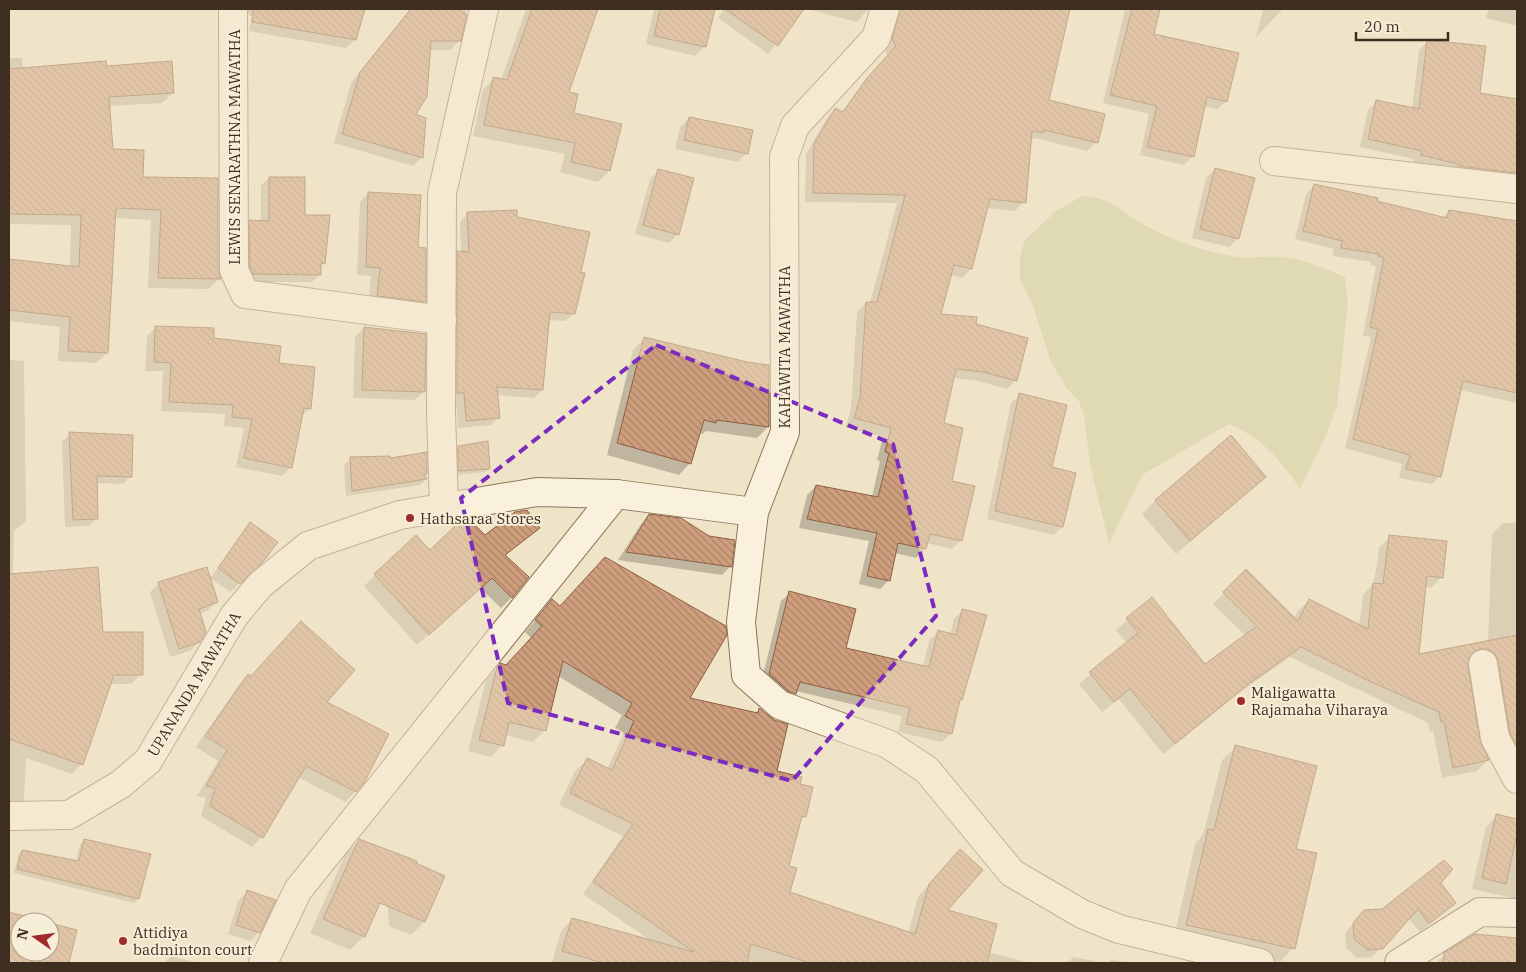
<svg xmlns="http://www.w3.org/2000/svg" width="1526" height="972" viewBox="0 0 1526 972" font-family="'IBM Plex Serif',serif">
<defs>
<pattern id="building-back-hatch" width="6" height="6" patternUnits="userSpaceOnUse" patternTransform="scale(1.25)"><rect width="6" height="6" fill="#cf9f7d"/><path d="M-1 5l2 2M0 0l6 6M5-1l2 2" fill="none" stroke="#a98266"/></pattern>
</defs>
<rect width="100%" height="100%" fill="#f0e4c8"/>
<path fill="#c9cf9b" d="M1082,196C1117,198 1122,215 1150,228C1178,242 1206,252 1237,257C1252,259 1268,255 1283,257C1304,259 1326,269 1345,277L1348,303L1337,406L1325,438L1300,489C1279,458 1263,439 1229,424L1142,475L1109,544L1090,464L1084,416L1079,401L1067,389L1051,362L1032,303L1020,280V258L1024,241L1056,211Z"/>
<g fill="#0003">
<path d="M242,9H364L355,40L346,48L249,31L252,16L241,14Z"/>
<path d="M410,9H467L459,41L450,50H429L414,115L422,157L413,166L334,143L351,83Z"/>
<path d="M526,9H589L596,11L568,93L573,114L609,171L598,182L560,172L565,154L473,136L483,90L493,79L501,80Z"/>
<path d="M654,9H713L704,47L695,56L646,44Z"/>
<path d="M724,9H803L768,54L718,18Z"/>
<path d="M806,9H868L857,22Z"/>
<path d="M889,9H989L978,56L1016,66L1031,9H1068L1047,101L1096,142L1087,151L1035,138L1030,140L1024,202L1015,211L986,208L971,269L962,278L950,275L939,315L975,325L1016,380L1007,389L974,380L953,378L943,424L961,540L952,549L927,543L925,549L916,558L895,553L889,580L880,589L859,584L869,541L799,528L807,495L816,486L872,497L880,461L877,460L883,437L846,427L851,408L857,312L866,303H870L897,203L805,202L806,154L827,118L835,110L841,113L859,89L888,56L884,49Z"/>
<path d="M1125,9H1159L1153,35L1226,101L1218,109L1204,106L1192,157L1184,165L1140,155L1149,114L1103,103Z"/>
<path d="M1263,9H1283L1256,37Z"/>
<path d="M1489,9H1517V26L1486,18Z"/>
<path d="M1428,41L1479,94L1517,101V185L1413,164L1414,159L1360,147L1368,110L1376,102L1412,109L1419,50Z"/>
<path d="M9,58H22L23,69L106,67L173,93L162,103L109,106L112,151L142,178L217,270L219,278L209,289L148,288L151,220L114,218L107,353L96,363L58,361L60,327L9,321V260L70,267L71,225L9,224Z"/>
<path d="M689,118L747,153L738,162L675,149L680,127Z"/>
<path d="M1215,169L1238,238L1229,247L1192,238L1206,178Z"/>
<path d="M659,170L678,234L669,243L635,234L650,179Z"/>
<path d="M269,178L304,216L324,263L320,267V274L312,282H245L242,230L250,222H261V186Z"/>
<path d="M1314,185L1442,218L1449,211L1517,223V403L1460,390L1440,476L1432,484L1399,478L1402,464L1345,448L1371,337L1363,336L1376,266L1370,265L1371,262L1333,256L1334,249L1295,239L1306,194Z"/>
<path d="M369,193L425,302L416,311L368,304L371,276L357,275L360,202Z"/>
<path d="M468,213L516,218L579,274L574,313L565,321L548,320L542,390L534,398L497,395L499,417L491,425L458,428L456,401L449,400L450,261L458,252L461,253L460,222Z"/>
<path d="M156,327L213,340L310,408L301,417L291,467L282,476L236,467L244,428L224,426L225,414L161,411L163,371H145L147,336Z"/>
<path d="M364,328L424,391L415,400L353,398L355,337Z"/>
<path d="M645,338L768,427L757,438L706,431L703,434L699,433L690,463L679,475L607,455L633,350Z"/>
<path d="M9,360L24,361L26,521L14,531L13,575L102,633L141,674L131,684H110L81,764L72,774L26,758L24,800L14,810H9Z"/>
<path d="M1020,395L1050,468L1075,473L1062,527L1054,535L987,519L1011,403Z"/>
<path d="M70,434L130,477L123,484L96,483L97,518L89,526L65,527L62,442Z"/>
<path d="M458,447L489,468L485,472L455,475L454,452Z"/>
<path d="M351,458L426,473L424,476L426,479L420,485L346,496L344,465Z"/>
<path d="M1265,477L1176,554L1142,514L1156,500Z"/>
<path d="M650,515L708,537L731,566L722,575L618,560L641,524Z"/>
<path d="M1503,523H1517V774L1478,660H1467L1478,741L1488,760L1477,771L1442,778L1433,731L1430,732L1428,723L1290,657L1239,693L1163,754L1119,699L1102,712L1079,684L1127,643L1116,630L1151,599L1205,666L1246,636L1213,604L1246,571L1294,619L1298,611L1309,600L1359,625L1363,595L1374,583L1379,548L1390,537L1442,577L1431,588L1425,587L1417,656L1488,642L1492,534Z"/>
<path d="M251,524L262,562L230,592L210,578Z"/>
<path d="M539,527L505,556L512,597L501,608L480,588L417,645L364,586L375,575L430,552L485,537Z"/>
<path d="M159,583L217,602L207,611L199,614V642L190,651L170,657L150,592Z"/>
<path d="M790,593L845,649L923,667L929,640L938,632L950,635L954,619L962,611L961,700L958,703L951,733L942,742L898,732L902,716L796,691L787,702L761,683L781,601Z"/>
<path d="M552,601L688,698L755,713L760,709L776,772L798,785L805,816L799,822L788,866L789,892L908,933L918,897L949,862L946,911L988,952L1031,963H552L561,931L572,919L650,940L583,894L623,836L559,805L575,771L587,760L607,769L624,733L615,728L622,715L558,676L544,731L533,742L505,735L502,745L491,757L468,751L486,680L500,665L506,666L531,638L525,632Z"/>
<path d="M248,676L325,702L355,792L345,802L298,777L262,837L252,847L201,816L206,798L197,796L218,761L196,747L238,686Z"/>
<path d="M1236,747L1293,948L1280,962L1174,938L1195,844L1203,835L1222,760Z"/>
<path d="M1497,816L1517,820V899L1472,889L1486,827Z"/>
<path d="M84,840L138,899L134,903L14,873L18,855L22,851L76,861L80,845Z"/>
<path d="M360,840L444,877L424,922L411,935L389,926L386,884L364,936L350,950L310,933L346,853Z"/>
<path d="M247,892L259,932L250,941L228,934L238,901Z"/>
<path d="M1455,903L1420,932L1408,918L1372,957L1357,958L1346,948L1345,933L1355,921L1383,910Z"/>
<path d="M9,914L41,922H20V952H50V924L75,931L68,963H9Z"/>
<path d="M1475,935L1517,940V963H1436L1445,954Z"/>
<path d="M171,956L198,963H164Z"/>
<path d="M1073,957L1105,963H1067Z"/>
<path d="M1111,960L1134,963H1107Z"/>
</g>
<g fill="url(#building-back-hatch)" stroke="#8d5f41">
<path d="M253,9H365L356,40L252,22Z"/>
<path d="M411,9H458L467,15L461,41H431L427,97L416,114L426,118L423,158L342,134L360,72Z"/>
<path d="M532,9H598L569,92L578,94L574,113L622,124L610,171L571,162L575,143L484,125L493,77L507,80Z"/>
<path d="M660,9H715L706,47L654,36Z"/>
<path d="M725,9H804L778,46Z"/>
<path d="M900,9H1070L1049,100L1105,114L1098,143L1044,130L1043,133L1032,131L1026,203L990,199L972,269L954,265L941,314L977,317L976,324L1028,338L1017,381L983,372L956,369L944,423L963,428L952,481L975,486L962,541L930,534L926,549L898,543L890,581L867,576L877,533L807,519L816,485L878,497L889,453L885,452L891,428L854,418L860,398L866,302H877L905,195L813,193L814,144L835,108L843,112L867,78L896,46L892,39Z"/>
<path d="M1132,9H1160L1154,34L1239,53L1227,102L1207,97L1194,157L1147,147L1157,106L1110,95Z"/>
<path d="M1427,40L1486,46L1480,93L1517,99V173L1458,166V164L1421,155L1422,151L1368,139L1376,100L1419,109Z"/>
<path d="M106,61L107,66L172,61L174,93L109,97L113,149L144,150L143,177L218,178V270L221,279L158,278L161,210L116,208L108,353L68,351L70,317L9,310V259L79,267L81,215L9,214V69Z"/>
<path d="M689,117L753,130L748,154L684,140Z"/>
<path d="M1215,168L1255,178L1239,239L1200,229Z"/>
<path d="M658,169L694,178L679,235L643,225Z"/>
<path d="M269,177H305V215H330L325,264L321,263V275L253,274L250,267L249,220L269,221Z"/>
<path d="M1314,184L1378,198L1377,201L1447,218L1449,210L1517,221V393L1463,381L1441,477L1406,469L1410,455L1353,439L1378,329L1370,327L1384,258L1378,256L1379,254L1341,248L1342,241L1303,231Z"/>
<path d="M368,192L421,195L418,247L426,248V302L377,296L380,268L366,267Z"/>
<path d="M517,210V217L590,232L581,272L585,273L575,314L550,312L543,390L497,387L500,418L466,421L464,393H457V251L469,252L467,212Z"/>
<path d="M155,326L214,328V338L281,346L279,363L315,367L311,409L304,408L292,468L244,458L252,419L232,417L233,405L169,402L171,363L154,362Z"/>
<path d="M364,327L426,334L425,392L362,390Z"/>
<path d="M644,337L747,362L769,365V427L716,420V423L704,420L691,464L617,443Z"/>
<path d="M1019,393L1067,405L1052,467L1076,473L1063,527L995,511Z"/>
<path d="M69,432L133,435L132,477L97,476L98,519L73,520Z"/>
<path d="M1231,435L1266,477L1190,541L1155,500Z"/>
<path d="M488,441L490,469L458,471V446Z"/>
<path d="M427,452V474H424L427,479L352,491L350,457L390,456L391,458Z"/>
<path d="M527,510L540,528L505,555L529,577L512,598L492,578L429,635L374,574L416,535L430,550L460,521L469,519L485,535L515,512Z"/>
<path d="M649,514L681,518L709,536L735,540L732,567L626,552Z"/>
<path d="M250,522L278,542L263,562L240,584L218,568Z"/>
<path d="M1389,535L1447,541L1443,578L1427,576L1419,654L1517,635V746L1510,733L1498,661L1495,654L1488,649H1480L1474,652L1469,658L1468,666L1480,740L1489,760L1453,768L1444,721L1441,722L1439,712L1367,680L1301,647L1251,682L1175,744L1130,689L1114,702L1089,672L1138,633L1126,618L1152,597L1205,664L1257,626L1223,592L1246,569L1298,621L1309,599L1368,629L1373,583L1383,584Z"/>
<path d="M605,557L726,626L727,635L690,698L758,713L759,708L774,720L788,724L777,771L802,777L800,784L813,787L806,817L802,816L789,866L797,868L790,892L915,934L929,884L960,849L983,870L948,910L997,924L987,963H810L751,944L747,963L709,961L708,963H603L562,951L572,918L694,952L593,882L633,824L570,793L587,758L612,770L634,721L625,716L632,703L563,661L546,731L509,722L504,746L479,740L497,667L500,663L506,665L542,626L535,620L552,599L560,606Z"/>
<path d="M98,567L103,632H143V675H114L83,765L9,739V574Z"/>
<path d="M207,567L218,602L199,609L206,632L200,642L179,649L158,582Z"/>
<path d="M789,591L856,609L846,648L929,667L938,630L956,635L962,609L987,615L962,700H960L952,734L906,724L910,708L800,682L796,694L788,691L769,674Z"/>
<path d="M301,621L355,670L327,702L389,734L364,783L356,792L306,766L263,838L210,806L215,788L206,786L227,750L205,736L248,674L251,676Z"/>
<path d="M1235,745L1317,766L1296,849L1317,853L1295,949L1186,925L1208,829L1214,830Z"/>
<path d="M1496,814L1517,819V834L1506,884L1482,878Z"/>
<path d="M84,839L151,854L139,899L17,869L22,850L79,861Z"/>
<path d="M359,839L417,861L416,863L445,876L425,922L380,903L365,937L323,919Z"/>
<path d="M1444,860L1453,869L1441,883L1456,903L1429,924L1418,909L1383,949L1367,950L1354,939L1353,923L1364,910L1382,909Z"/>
<path d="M247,890L276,900L260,933L236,925Z"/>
<path d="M9,912L46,922H20V952H50V923L77,930L69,963H9Z"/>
<path d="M1475,934L1517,938V963H1443L1444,953Z"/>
</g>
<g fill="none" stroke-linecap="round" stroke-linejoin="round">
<g stroke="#8d765c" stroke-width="30">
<g id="street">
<path d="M233,9L234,270L245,294L442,320"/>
<path d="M885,9L876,38L795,126L784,157L785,432L754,512L741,622L746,675L780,705L888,744L927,770L1012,873L1082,914L1119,929L1260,963"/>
<path d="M1274,161L1517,189"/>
<path d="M444,507L441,413L442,193L484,9"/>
<path d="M1483,664L1495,738L1517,779"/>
<path d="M9,816L69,815L121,784L148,761L234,616L260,585L308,546L400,515L537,492L616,494L754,512"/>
<path d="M263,963L298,890L616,494"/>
</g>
</g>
<g stroke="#6f573f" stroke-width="30">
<path id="secondary" d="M1399,963L1480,912L1517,913"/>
</g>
<use href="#street" stroke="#faf1dc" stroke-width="28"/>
<use href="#secondary" stroke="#faf1dc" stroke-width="28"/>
</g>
<path d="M0 0H1526V972H0ZM656,345L893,444L936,616L792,781L508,703L461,498Z" fill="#f0e4c8" fill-opacity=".55" fill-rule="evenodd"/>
<path fill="none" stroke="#7b2cbf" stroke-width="4" stroke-dasharray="10 6" stroke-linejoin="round" d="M656,345L893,444L936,616L792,781L508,703L461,498Z"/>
<g fill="#9e2a2b" stroke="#f7eed8" stroke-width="2">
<circle cx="410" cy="518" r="5"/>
<circle cx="1241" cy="701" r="5"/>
<circle cx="123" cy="941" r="5"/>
</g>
<g text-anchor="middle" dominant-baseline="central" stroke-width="4" stroke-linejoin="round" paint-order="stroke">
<g font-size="15" fill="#3d2e20" stroke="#f7eed8">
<text transform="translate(234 147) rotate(-90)">LEWIS SENARATHNA MAWATHA</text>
<text transform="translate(784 347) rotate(-90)">KAHAWITA MAWATHA</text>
<text transform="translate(194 684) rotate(-59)">UPANANDA MAWATHA</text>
</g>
<g font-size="15" fill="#3d2e20" stroke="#f7eed8" text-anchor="start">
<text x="420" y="518">Hathsaraa Stores</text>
<text x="1251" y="692">Maligawatta<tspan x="1251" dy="17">Rajamaha Viharaya</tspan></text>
<text x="133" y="932">Attidiya<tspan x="133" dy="17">badminton court</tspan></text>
</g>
</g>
<rect width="1526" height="972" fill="none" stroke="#3d2e20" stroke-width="20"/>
<g transform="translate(35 937) rotate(284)"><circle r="24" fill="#f7eed8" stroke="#ada18e"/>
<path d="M0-4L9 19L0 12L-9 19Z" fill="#9e2a2b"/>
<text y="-8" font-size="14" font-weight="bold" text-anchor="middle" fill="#3d2e20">N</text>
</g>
<path d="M1356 32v8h92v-8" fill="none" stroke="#3d2e20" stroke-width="2.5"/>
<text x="1364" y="32" font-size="15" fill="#3d2e20" stroke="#f7eed8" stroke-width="4" paint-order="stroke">20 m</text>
</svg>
